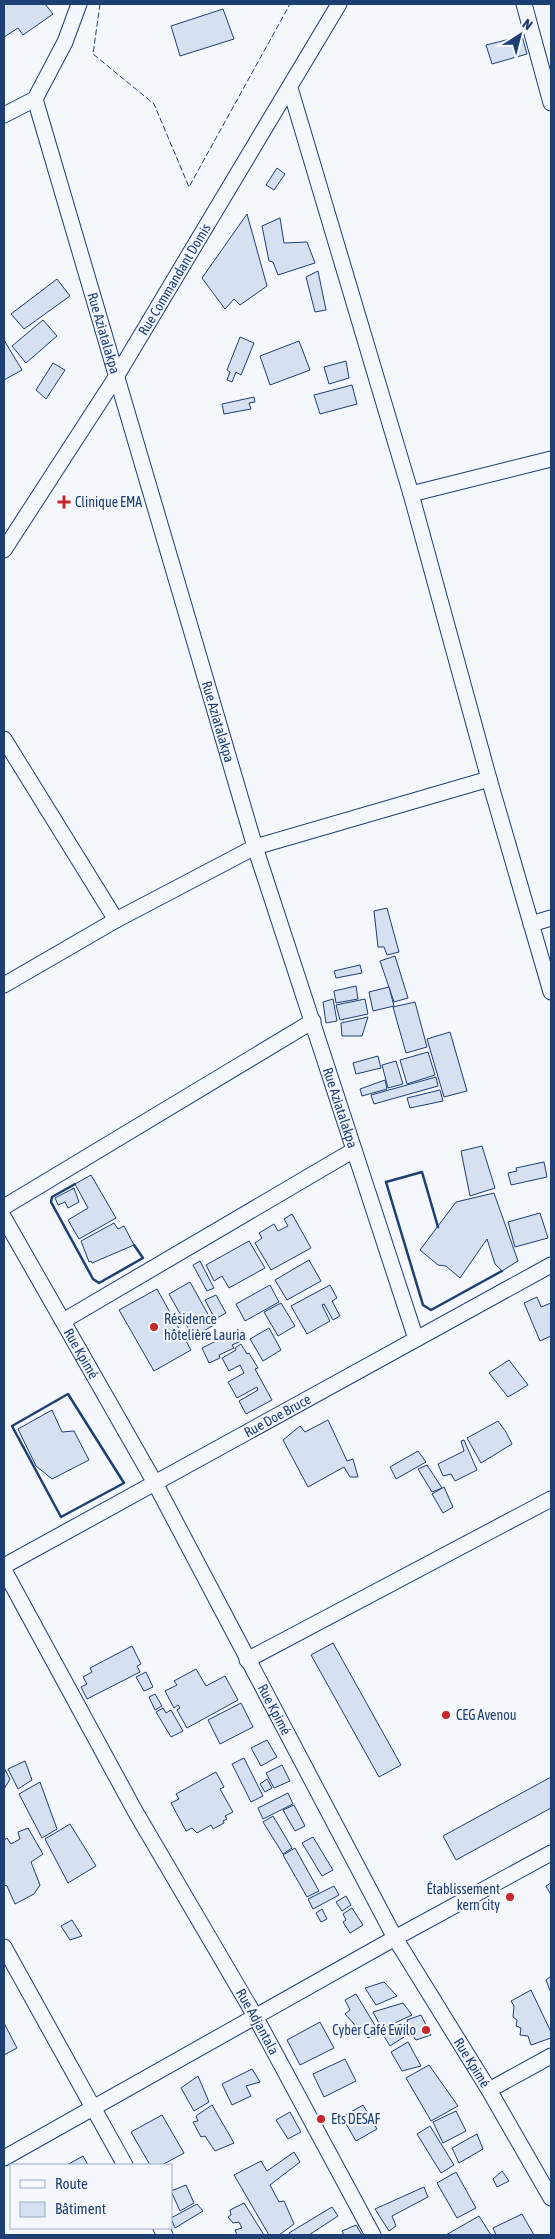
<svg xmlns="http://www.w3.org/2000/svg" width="555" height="2239" viewBox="0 0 555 2239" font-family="'Asap Condensed',sans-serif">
<rect width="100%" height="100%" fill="#f4f7fb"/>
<g fill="#d5e0f0" stroke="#1d3f73">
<path d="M4,4H45L53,14L23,35L18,28L4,37Z"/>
<path d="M223,9L234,39L180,56L171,26Z"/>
<path d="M522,36L527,54L492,64L486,45Z"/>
<path d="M277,168L285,174L274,190L266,185Z"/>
<path d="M247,214L267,286L240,305L234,299L225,309L202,278Z"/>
<path d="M280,218L284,243L307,242L315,263L278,275L273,262L269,261L262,226Z"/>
<path d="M318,271L326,310L315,312L306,277Z"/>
<path d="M57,279L70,296L24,329L11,314Z"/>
<path d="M43,320L57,336L26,363L12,346Z"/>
<path d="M240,337L254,343L241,375L236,372L232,382L227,380L230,372L227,370Z"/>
<path d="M4,340L22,370L4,380Z"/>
<path d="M299,341L310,370L270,385L260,356Z"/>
<path d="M346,361L349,378L329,384L324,367Z"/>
<path d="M53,363L65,370L46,399L36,390Z"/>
<path d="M352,385L357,404L320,414L314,395Z"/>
<path d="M254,397L255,402L249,403L251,409L224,414L222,404Z"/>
<path d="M387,908L399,952L387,955L384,947H378L374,911Z"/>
<path d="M395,956L408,998L394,1002L380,961Z"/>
<path d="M360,965L362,973L336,978L334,971Z"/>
<path d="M356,986L358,999L336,1003L334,991Z"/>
<path d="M389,987L394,1006L373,1011L369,992Z"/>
<path d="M333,999L337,1021L326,1023L323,1002Z"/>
<path d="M365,999L368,1014L340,1020L336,1005Z"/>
<path d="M415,1002L427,1047L406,1053L393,1007Z"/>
<path d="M368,1017L362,1036H342L341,1023Z"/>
<path d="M450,1032L467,1091L444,1097L427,1039Z"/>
<path d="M428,1052L435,1075L407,1084L400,1060Z"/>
<path d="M378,1056L381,1068L356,1074L353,1063Z"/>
<path d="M396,1061L403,1084L388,1088L382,1065Z"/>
<path d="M436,1077L438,1086L374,1104L371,1095Z"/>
<path d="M385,1080L387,1089L362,1096L360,1089Z"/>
<path d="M440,1090L443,1101L410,1108L407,1098Z"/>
<path d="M482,1146L495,1188L470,1196L461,1151Z"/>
<path d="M544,1162L547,1177L511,1185L508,1173L517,1171L516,1168Z"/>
<path d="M91,1175L116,1218L79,1239L68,1220L88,1208L75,1184Z"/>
<path d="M74,1188L79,1202L68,1208L65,1202L58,1205L55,1198Z"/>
<path d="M494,1193L518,1261L502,1271L495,1264L487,1239L460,1278L446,1266L438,1265L420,1250L456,1202Z"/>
<path d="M540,1213L548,1238L515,1247L508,1222Z"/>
<path d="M292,1214L311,1248L271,1270L255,1243L262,1238L259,1233L274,1224L278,1231L288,1226L284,1219Z"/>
<path d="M114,1223L118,1229L124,1226L134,1245L92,1263L91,1261L89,1262L81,1241Z"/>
<path d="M249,1241L265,1268L229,1288L222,1276L214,1281L206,1265Z"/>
<path d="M309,1260L321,1281L287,1300L275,1280Z"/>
<path d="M200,1261L214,1288L207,1291L193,1265Z"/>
<path d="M190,1282L214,1325L193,1337L169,1294Z"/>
<path d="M270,1285L279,1302L245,1321L236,1304Z"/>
<path d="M330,1285L337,1298L332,1301L340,1316L333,1320L324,1304L322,1305L330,1321L307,1334L291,1306Z"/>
<path d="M157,1289L191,1350L154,1371L119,1310Z"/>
<path d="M216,1295L226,1313L215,1319L205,1300Z"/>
<path d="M537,1297L541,1307L551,1303V1336L540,1341L524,1303Z"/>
<path d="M281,1303L295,1326L278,1336L264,1312Z"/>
<path d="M269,1328L281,1350L263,1361L250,1339Z"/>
<path d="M236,1331L241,1341L232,1345L234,1348L219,1355L220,1358L209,1363L202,1348Z"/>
<path d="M241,1344L247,1354L249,1353L258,1368L255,1369L272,1400L246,1414L239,1401L258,1390L257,1387L237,1398L228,1382L244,1373L240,1365L229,1371L222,1358L236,1350L235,1348Z"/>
<path d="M509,1360L528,1385L508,1397L489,1373Z"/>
<path d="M52,1410L62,1432L74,1431L89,1460L52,1479L36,1466L18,1429Z"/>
<path d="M328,1420L347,1461L353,1459L358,1477H350L344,1467L308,1487L283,1440L300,1426L305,1432Z"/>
<path d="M498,1421L506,1432L512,1444L481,1463L467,1438Z"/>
<path d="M464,1440L477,1470L455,1481L451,1474L443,1476L438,1464L464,1451L461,1441Z"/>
<path d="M418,1451L426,1462L396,1479L390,1467Z"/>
<path d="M427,1465L442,1488L432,1492L418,1469Z"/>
<path d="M444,1487L453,1507L443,1513L432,1494Z"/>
<path d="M333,1643L401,1765L379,1777L311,1655Z"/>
<path d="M132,1646L141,1664L137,1666L140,1672L87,1699L81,1687L87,1684L83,1677L92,1672L90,1668Z"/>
<path d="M196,1669L206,1686L225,1676L238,1700L187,1728L177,1710L180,1708L178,1705L174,1708L165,1691L177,1685L174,1681Z"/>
<path d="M146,1672L153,1687L144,1691L136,1677Z"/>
<path d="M155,1694L162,1706L155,1710L149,1697Z"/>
<path d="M241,1703L253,1727L220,1744L208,1720Z"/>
<path d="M163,1708L166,1713L171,1710L183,1731L171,1737L156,1712Z"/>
<path d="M267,1740L277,1757L261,1766L251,1748Z"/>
<path d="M244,1758L263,1796L251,1802L232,1764Z"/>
<path d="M25,1761L32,1780L18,1789L8,1769Z"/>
<path d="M282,1765L290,1781L274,1788L266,1773Z"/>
<path d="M4,1768L10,1779L4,1789Z"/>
<path d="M216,1772L224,1787L220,1789L233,1812L225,1816L227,1819L223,1821L224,1823L213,1829L211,1825L197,1833L192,1828L186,1831L171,1803L179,1799L176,1794Z"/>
<path d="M551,1777V1808L456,1860L443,1836Z"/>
<path d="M267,1779L272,1788L265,1792L260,1784Z"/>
<path d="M40,1782L57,1829L42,1838L19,1794Z"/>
<path d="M288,1793L293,1804L263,1819L258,1808Z"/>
<path d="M294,1805L305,1826L295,1831L283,1810Z"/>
<path d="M273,1816L292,1848L283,1854L263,1822Z"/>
<path d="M70,1824L96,1866L68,1883L45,1839Z"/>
<path d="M28,1828L43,1854L31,1862L40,1885L34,1894L15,1904L7,1886L4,1885V1840L7,1838L11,1844L20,1839L18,1832Z"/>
<path d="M313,1837L333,1870L322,1876L302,1843Z"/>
<path d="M295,1848L319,1891L307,1897L283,1855Z"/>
<path d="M551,1883V1895L546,1886Z"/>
<path d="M334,1886L339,1895L313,1909L308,1899Z"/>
<path d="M346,1896L351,1905L342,1911L336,1902Z"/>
<path d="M352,1908L363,1925L350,1933L343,1922L346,1920L343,1914Z"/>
<path d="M322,1909L327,1919L321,1922L316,1913Z"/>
<path d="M72,1920L82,1936L70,1940L61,1926Z"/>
<path d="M551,1976V1993L546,1980Z"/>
<path d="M384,1982L397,1996L376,2005L365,1988Z"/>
<path d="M531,1990L551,2032V2038L531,2045L528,2036L520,2035L521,2028L516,2026L517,2020L513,2017L514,2006L511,2001Z"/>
<path d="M356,1994L379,2032L368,2038L364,2032L358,2033L354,2024L345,2014L350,2010L345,2000Z"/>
<path d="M403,2003L412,2015L382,2029L373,2012Z"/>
<path d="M421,2015L431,2035L416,2040L409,2031L407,2020Z"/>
<path d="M320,2022L334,2048L300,2065L287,2040Z"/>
<path d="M4,2023L17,2048L4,2055Z"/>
<path d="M401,2024L407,2035L390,2046L382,2033Z"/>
<path d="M408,2042L421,2066L402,2071L391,2052Z"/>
<path d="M345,2059L356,2081L324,2097L313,2074Z"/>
<path d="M429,2065L458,2106L431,2121L406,2078Z"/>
<path d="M252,2069L260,2082L246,2086L251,2096L232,2105L222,2084Z"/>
<path d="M198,2076L209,2102L194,2111L181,2088Z"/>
<path d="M212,2105L234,2143L215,2151L205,2136L201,2137L193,2122L198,2121L196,2116Z"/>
<path d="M363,2105L377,2129L356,2141L342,2117Z"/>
<path d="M456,2111L466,2131L443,2143L433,2122Z"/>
<path d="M290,2112L301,2132L288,2139L276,2120Z"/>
<path d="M162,2115L184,2153L162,2165H150L131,2132Z"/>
<path d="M430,2126L454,2165L441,2173L417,2134Z"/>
<path d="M477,2134L483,2149L459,2163L452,2148Z"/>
<path d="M294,2152L300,2162L270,2185L279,2202L284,2201L294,2224L279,2235H269L234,2175L261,2161L267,2171Z"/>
<path d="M83,2156L88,2165H67Z"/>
<path d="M502,2171L509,2181L497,2187L493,2179Z"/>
<path d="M456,2172L476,2208L457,2218L437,2183Z"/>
<path d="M186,2185L194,2203L180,2211L171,2191Z"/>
<path d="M424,2187L428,2197L392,2216L396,2226L389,2231L375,2209Z"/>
<path d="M244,2203L264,2235H237L235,2230L242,2228L239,2222L233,2223L228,2217L231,2215L230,2210Z"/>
<path d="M197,2204L203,2211L175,2228L171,2218Z"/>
<path d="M332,2207L338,2216L309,2235H290L289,2233Z"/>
<path d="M522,2214L534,2235H496L493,2228Z"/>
<path d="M479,2216L491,2235H446Z"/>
<path d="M356,2225L362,2235H344L342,2231Z"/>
</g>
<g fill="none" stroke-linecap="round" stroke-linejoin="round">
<g stroke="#1d3f73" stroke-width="17">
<g id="street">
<path d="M524,4L551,103"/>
<path d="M290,88L411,494L489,779L551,992"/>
<path id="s1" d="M35,99L255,847L416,1339"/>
<path d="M4,115L35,99L65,42L79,4"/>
<path d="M411,494L551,459"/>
<path id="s2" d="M4,550L116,377L339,4"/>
<path d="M4,739L116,920"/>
<path d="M531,924L551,918"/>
<path d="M4,985L116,920L255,847L489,779"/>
<path d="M4,1207L313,1021"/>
<path id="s3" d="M4,1218L155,1483L395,1938L489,2090L551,2198"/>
<path d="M63,1321L354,1150"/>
<path id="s4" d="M4,1566L551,1265"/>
<path id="s5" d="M4,1570L135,1811L255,2016L373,2235"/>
<path d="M247,1660L551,1499"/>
<path d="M4,1947L125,2165"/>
<path d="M489,2090L551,2056"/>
<path d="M4,2158L395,1938L551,1853"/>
<path d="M161,2228L165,2235"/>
</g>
</g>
<use href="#street" stroke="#f4f7fb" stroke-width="15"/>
<path stroke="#1d3f73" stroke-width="1" stroke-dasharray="6 2.5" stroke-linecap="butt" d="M100,4L93,54L154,104L189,187L290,4"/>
<g stroke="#1d3f73" stroke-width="2.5">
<path d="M75,1184L52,1197L51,1202L93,1279L99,1283L143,1258L134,1245"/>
<path d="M438,1227L422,1172L386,1182L423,1305L431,1310L502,1271"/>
<path d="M68,1394L124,1483L61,1517L12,1426Z"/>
</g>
</g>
<g fill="#c62828" stroke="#f4f7fb" stroke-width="2">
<path d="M61.5 494.5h5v5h5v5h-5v5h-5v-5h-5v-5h5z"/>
<circle cx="154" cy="1327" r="5"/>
<circle cx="446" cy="1715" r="5"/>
<circle cx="510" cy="1897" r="5"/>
<circle cx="426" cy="2030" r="5"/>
<circle cx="321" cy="2119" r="5"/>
</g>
<g text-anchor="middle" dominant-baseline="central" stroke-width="4" stroke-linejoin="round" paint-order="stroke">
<g font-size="14" fill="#1d3f73" stroke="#f4f7fb">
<text stroke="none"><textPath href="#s2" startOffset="320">Rue Commandant Domis</textPath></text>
<text stroke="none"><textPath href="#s1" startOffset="244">Rue Aziatalakpa</textPath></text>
<text stroke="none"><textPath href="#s1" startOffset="649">Rue Aziatalakpa</textPath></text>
<text stroke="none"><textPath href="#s1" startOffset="1054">Rue Aziatalakpa</textPath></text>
<text stroke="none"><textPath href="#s3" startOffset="156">Rue Kpimé</textPath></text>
<text stroke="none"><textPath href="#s4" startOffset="312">Rue Doe Bruce</textPath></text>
<text stroke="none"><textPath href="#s3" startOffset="561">Rue Kpimé</textPath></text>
<text stroke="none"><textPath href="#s5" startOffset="518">Rue Adjantala</textPath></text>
<text stroke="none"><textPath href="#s3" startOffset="966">Rue Kpimé</textPath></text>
</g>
<g font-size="14" fill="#1d3f73" stroke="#f4f7fb" text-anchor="start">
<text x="75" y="502">Clinique EMA</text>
<text x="164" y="1319">Résidence<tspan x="164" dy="16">hôtelière Lauria</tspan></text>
<text x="456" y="1715">CEG Avenou</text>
<text x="500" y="1889" text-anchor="end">Établissement<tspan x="500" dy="16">kern city</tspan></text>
<text x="416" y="2030" text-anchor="end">Cyber Café Ewilo</text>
<text x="331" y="2119">Ets DESAF</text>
</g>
</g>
<rect width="555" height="2239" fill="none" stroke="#1d3f73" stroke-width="10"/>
<rect x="10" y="2164" width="162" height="65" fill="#f4f7fb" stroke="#9eadc5"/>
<rect x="20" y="2180" width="25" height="8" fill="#f4f7fb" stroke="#9eadc5"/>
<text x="55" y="2189" font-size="15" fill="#1d3f73">Route</text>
<rect x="20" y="2202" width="25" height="15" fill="#d5e0f0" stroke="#9eadc5"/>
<text x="55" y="2214" font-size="15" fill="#1d3f73">Bâtiment</text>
<g transform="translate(520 35) rotate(36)" stroke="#f4f7fb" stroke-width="4" paint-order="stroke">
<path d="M0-4L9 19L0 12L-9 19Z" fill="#1d3f73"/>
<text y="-8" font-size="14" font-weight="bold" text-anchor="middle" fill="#1d3f73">N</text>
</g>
</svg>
